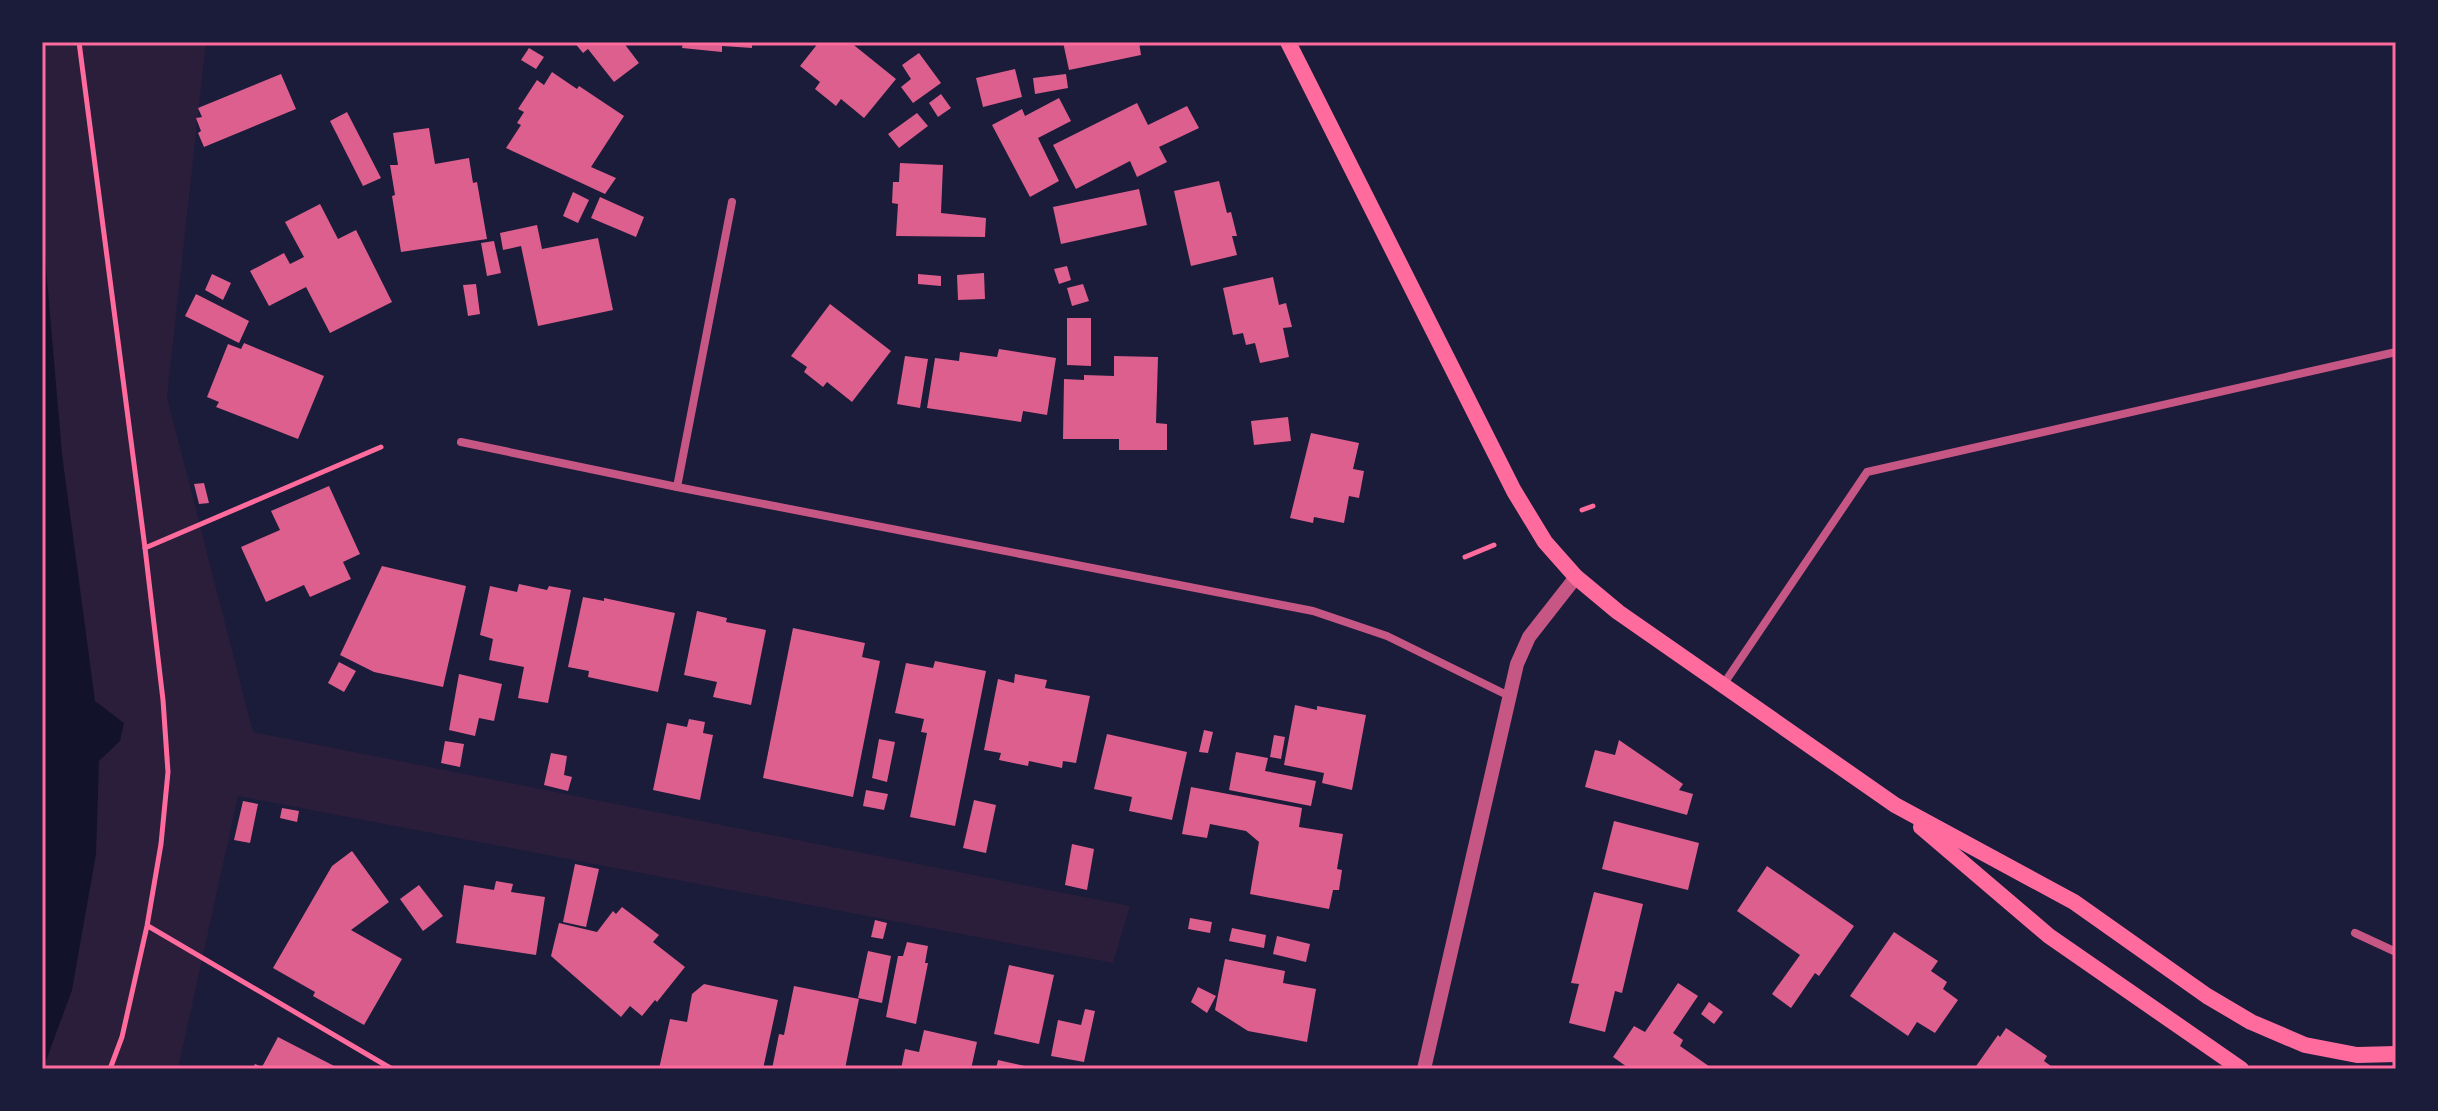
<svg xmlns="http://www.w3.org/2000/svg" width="2438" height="1111" viewBox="0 0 2438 1111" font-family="Mulish,sans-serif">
<rect width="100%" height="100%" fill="#1b1b3a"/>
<path fill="#2a1e3b" d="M42,42H206L167,397L253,732L1130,906L1113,963L238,796L178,1069H42Z"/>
<path fill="#12122b" d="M42,221L62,454L95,701L124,723L120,741L99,761L96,854L72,990L43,1069Z"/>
<g fill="#dd5f8e">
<path d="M574,42H623L639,63L614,82L588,49L583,53Z"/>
<path d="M683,42H752V48L722,46V52L682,48Z"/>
<path d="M819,42H850L896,79L864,118L841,99L836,106L815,89L820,82L800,66Z"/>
<path d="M1063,42H1139L1141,55L1069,70Z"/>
<path d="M529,48L544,57L536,69L521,60Z"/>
<path d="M919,53L941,83L913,103L901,87L911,79L902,65Z"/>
<path d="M1015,69L1022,97L983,107L976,78Z"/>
<path d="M552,72L577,89L579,86L624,116L591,167L616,178L605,194L506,148L521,125L517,123L524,112L518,109L537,80L544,85Z"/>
<path d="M281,74L296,109L204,147L198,133L201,131L196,118L202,117L198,108Z"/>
<path d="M1066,74L1068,88L1035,94L1033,78Z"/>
<path d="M941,94L951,108L938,117L929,103Z"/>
<path d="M1059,98L1071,121L1038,138L1059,181L1030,197L992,125L1022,109L1025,116Z"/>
<path d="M1137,103L1148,125L1187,106L1199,128L1159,147L1167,162L1137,177L1130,161L1076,189L1053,145Z"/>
<path d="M347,112L381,178L363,186L330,121Z"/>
<path d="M917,113L928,126L899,148L888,134Z"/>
<path d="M429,128L435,164L469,158L473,183L477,182L487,239L401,252L392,196L395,195L390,165H398L393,133Z"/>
<path d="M900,163L943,165L941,213L986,218L985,237L896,236L898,204L892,203L893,182H899Z"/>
<path d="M1219,181L1227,213L1231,212L1237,236H1232L1237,255L1191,266L1174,191Z"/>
<path d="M1139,189L1147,225L1061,244L1053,207Z"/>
<path d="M573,192L589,200L578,223L563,216Z"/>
<path d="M600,197L644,217L636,237L591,218Z"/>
<path d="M320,204L338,239L356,230L392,302L330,333L306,287L269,306L250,271L284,253L290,264L304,257L285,222Z"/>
<path d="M537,225L542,249L598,238L613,310L538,326L521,246L503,250L500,233Z"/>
<path d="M494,241L501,273L487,276L481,243Z"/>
<path d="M1067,266L1071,280L1059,284L1054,269Z"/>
<path d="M984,273L985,299L958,300L957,275Z"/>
<path d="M212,274L231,283L223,300L205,290Z"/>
<path d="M918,274L941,276V286L918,284Z"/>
<path d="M1273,277L1279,305L1286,303L1292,327L1283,328L1289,357L1260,363L1255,343L1246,345L1243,333L1233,335L1223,288Z"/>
<path d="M476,284L480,314L468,316L463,285Z"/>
<path d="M1083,284L1089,301L1072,306L1067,288Z"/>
<path d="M196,294L249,321L239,343L185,316Z"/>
<path d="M830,304L891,351L852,402L827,382L823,387L804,372L807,367L791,356Z"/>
<path d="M1067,318H1091V366L1067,365Z"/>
<path d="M244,343L324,376L298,439L216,407L219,402L207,397L228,344L241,349Z"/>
<path d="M999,349L1056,358L1047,415L1023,411L1021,422L927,408L935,358L959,361L960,352L997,357Z"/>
<path d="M905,356L928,359L920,408L897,404Z"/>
<path d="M1114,356L1158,357L1156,423L1167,424V450H1119V439H1063L1064,379L1084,380V375L1114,376Z"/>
<path d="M1288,417L1291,441L1254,445L1251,421Z"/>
<path d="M1311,433L1359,443L1353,469L1364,471L1359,498L1349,496L1344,523L1314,517L1313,523L1290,518Z"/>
<path d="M204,483L209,503L199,504L194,484Z"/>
<path d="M329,486L360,554L343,562L351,579L310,597L304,585L266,602L241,547L280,530L271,511Z"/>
<path d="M382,566L466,586L443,687L374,672L340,655Z"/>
<path d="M519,584L547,590L549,586L571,590L548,703L518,698L524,667L489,660L493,639L480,635L490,586L517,592Z"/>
<path d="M583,597L604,601V598L675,613L658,692L588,677L589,671L568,667Z"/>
<path d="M697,611L727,618L726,622L766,630L751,705L713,697L717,682L684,675Z"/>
<path d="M793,628L865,643L862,657L880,661L853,797L763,778Z"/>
<path d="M935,661L986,671L955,826L910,817L927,733L921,732L924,719L895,713L906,663L933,668Z"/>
<path d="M339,662L356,671L344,692L328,683Z"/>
<path d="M459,674L502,684L494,721L479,718L475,736L449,730Z"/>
<path d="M1015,674L1047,680L1045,688L1090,696L1076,763L1063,761L1062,768L1029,761L1028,766L999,760L1001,753L984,750L998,679L1014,683Z"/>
<path d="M1295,705L1317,710V706L1366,715L1352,790L1322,783L1324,773L1284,765Z"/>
<path d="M689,719L705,722L703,733L713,735L700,800L653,790L667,723L687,727Z"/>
<path d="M1204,730L1213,732L1208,753L1199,752Z"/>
<path d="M1107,734L1187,752L1172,820L1129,811L1132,797L1094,789Z"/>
<path d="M1274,735L1285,737L1281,759L1270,757Z"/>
<path d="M879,739L895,742L887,782L872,778Z"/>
<path d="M1619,740L1683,784L1679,790L1693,794L1687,815L1585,787L1595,750L1615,755Z"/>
<path d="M445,741L464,744L460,767L441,763Z"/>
<path d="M1236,752L1268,758L1265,771L1316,781L1311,806L1229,790Z"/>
<path d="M551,753L567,756L564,775L572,777L568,791L544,785Z"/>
<path d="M1191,787L1302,808L1299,827L1343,834L1337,869L1342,870L1339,890H1333L1329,909L1250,894L1259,842L1246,831L1210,824L1207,838L1182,834Z"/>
<path d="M866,790L888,794L884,810L863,806Z"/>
<path d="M974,800L996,805L986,853L963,848Z"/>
<path d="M243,801L258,804L250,843L234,840Z"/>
<path d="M282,808L299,811L297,822L280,818Z"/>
<path d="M1614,821L1699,843L1688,890L1602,869Z"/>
<path d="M1072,844L1094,849L1087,890L1065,885Z"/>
<path d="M352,851L389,902L351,930L402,959L364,1025L313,996L315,992L273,968L332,866Z"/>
<path d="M575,864L599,869L586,927L563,922Z"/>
<path d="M1767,866L1854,926L1819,976L1815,973L1791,1008L1772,994L1800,955L1737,911Z"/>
<path d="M496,881L513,884L511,892L545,897L536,955L456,943L464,885L494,890Z"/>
<path d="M419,885L443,916L423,931L400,899Z"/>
<path d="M1594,892L1643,904L1622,993L1615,991L1605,1032L1569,1023L1579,984L1571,983Z"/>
<path d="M622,907L659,935L653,942L685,967L657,1002L655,1000L642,1016L630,1006L621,1017L551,956L559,923L597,932L613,911L616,914Z"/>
<path d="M1190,918L1212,922L1210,933L1188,929Z"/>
<path d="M875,920L887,923L883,939L871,937Z"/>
<path d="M1232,928L1266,935L1264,948L1229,941Z"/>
<path d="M1894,932L1938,961L1931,971L1947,982L1943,989L1958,1000L1935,1033L1917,1022L1908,1036L1850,996Z"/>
<path d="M1277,936L1310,944L1306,962L1273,954Z"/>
<path d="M907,942L928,946L925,963H928L916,1024L886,1017L898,956H903Z"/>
<path d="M868,951L891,956L882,1003L858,998Z"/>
<path d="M1225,959L1285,971L1283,983L1316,989L1307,1042L1248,1031L1215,1010Z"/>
<path d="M1009,965L1054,975L1039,1044L994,1034Z"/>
<path d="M1678,983L1698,996L1673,1033L1683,1040L1680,1046L1713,1069H1630L1613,1057L1634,1026L1645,1032Z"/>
<path d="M704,984L778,1000L763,1069H659L670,1019L687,1022L692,994Z"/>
<path d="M794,986L859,999L845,1069H772L779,1034L784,1035Z"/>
<path d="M1198,987L1216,996L1207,1013L1191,1002Z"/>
<path d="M1709,1002L1723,1012L1714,1024L1701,1014Z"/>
<path d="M1085,1009L1095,1011L1084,1062L1051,1056L1058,1020L1081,1025Z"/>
<path d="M2006,1028L2047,1056L2044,1061L2055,1069H1974L1998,1035L2000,1037Z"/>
<path d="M924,1030L977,1042L971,1069H901L905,1049L919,1052Z"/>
<path d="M278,1037L340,1069H252L255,1064L262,1067Z"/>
<path d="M998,1060L1033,1068V1069H996Z"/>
</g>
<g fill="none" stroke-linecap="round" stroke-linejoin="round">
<g stroke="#ff6b9d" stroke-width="5">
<path d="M79,42L145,548L163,700L168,772L161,844L147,926L122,1037L110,1069"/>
<path d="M1582,510L1593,506"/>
<path d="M145,548L381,447"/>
<path d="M1465,557L1494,545"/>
<path d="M148,926L392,1069"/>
</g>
<g stroke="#c65784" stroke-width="8">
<path d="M461,442L677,487L1313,611L1387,636L1509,696"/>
<path d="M677,487L732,202"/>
<path d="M1723,685L1867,472L2396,352"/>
<path d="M2355,933L2396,952"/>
</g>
<path stroke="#c65784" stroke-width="14" d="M1424,1069L1517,664L1529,637L1576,577"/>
<g stroke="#ff6b9d" stroke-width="16">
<path d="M1288,42L1514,491L1545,542L1576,577L1618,612L1895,805L2074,902L2207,996L2251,1022L2305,1045L2357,1055L2396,1054"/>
<path d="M1921,827L2049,936L2241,1069"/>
</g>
</g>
<rect width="2438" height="1111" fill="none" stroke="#1b1b3a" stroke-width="88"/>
<rect x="44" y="44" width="2350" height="1023" fill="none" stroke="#ff6b9d" stroke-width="3"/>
</svg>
